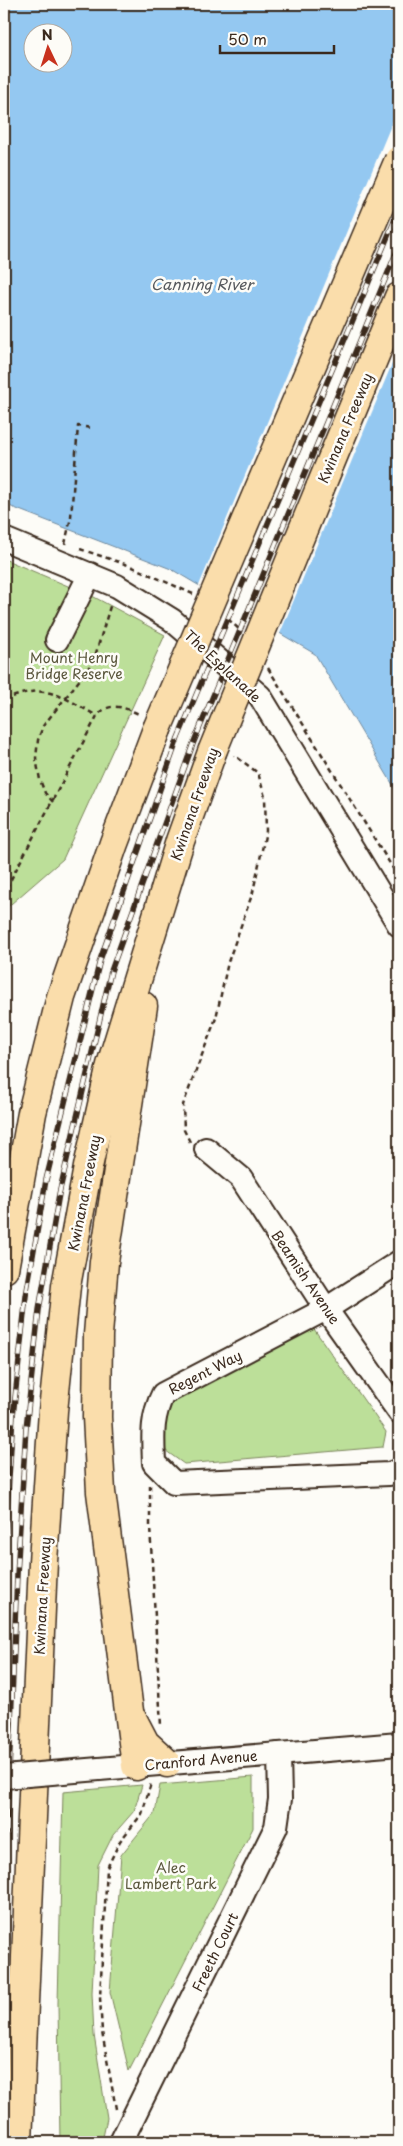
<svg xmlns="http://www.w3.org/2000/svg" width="403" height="2146" viewBox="0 0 403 2146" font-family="'Playpen Sans',sans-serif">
<rect width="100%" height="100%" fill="#fdfcf7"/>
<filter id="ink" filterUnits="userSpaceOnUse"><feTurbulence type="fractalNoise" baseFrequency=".02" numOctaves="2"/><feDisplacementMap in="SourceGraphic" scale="10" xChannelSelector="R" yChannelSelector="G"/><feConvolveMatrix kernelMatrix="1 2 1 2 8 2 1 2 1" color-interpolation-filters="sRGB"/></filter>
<g filter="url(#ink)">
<g fill="#bcdf99" stroke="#7c845c">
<path d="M4,559L94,597L165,635L63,859L4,910Z"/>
<path d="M314,1329L386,1432L383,1447L184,1464L162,1448L164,1409L181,1389Z"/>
<path d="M253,1777V1828L129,2071L110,1992L121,1855L155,1813L160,1785Z"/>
<path d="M142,1785L134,1811L113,1835L98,1865L92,1993L94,2035L107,2118L102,2142H60L58,2003L63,1792Z"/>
</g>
<path fill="#94c8f1" stroke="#70899d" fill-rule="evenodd" d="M4,4H399V795L315,654L171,569L4,504ZM32,32H62V62H32Z"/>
<path fill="#fdfcf7" d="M399,106V347L279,636L198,588Z"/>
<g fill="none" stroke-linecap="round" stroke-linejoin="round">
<g stroke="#3b2a1e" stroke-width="26">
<g id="minor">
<path d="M4,539L117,586L172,620L260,696L399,925"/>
<path d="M57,640L90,574"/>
<path d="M206,1149L241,1178L326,1309L399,1412"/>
<path d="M399,1262L326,1309L163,1394C151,1418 153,1437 154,1463L174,1483L389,1474L399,1470"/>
<path d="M99,1769L399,1744"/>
<path d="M121,2142L276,1827L280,1799L279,1754"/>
</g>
</g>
<g stroke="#3b2a1e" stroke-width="31">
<g id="highway">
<path d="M320,488L399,297"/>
<path d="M4,1269L32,1113L61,997L114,843L157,729"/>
<path d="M133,1720L145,1743L167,1763"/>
<path d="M136,1766L101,1492L97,1417L98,1335L104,1262L143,1006"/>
<path d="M18,2142L43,1562L53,1411L66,1286L88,1167L111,1065L180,841L212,752"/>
</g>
</g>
<g stroke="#3b2a1e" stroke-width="2.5" stroke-dasharray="5 4" stroke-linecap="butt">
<path d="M65,544L71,517L78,426L92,428"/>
<path d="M80,549L128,565L193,594"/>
<path d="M228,619L240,630"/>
<path d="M268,668L399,878"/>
<path d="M4,698C14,698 21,693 30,692C54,688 77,705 97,716"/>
<path d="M53,802L45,793L40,780L36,758L38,740L43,726L93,663L111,603"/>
<path d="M4,924L8,885L97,716C110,700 125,708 141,715"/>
<path d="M190,1142L184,1130L183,1105L216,1018L228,962L253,892L266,831L265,797L258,773L234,755"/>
<path d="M150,1485V1526L161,1726"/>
<path d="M116,2109L102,2032L100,1997L107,1868L120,1841L142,1814L151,1783"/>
</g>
<use href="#minor" stroke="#fdfcf7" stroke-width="22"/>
<use href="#highway" stroke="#faddab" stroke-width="28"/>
<g stroke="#3b2a1e" stroke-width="5.5">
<g id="rail">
<path d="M4,1554L13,1416L26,1296L46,1180L100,960L178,738L399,210"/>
<path d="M4,1897L17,1575L26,1428L39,1310L59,1194L111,971L193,744L399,246"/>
</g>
</g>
<use href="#rail" stroke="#fdfcf7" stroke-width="4" stroke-dasharray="11" stroke-linecap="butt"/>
<g stroke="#3b2a1e" stroke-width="26" stroke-linecap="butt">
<path id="minor-bridge" d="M4,1777L99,1769"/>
</g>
<g stroke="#3b2a1e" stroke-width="31" stroke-linecap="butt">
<g id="highway-bridge">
<path d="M157,729L399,160"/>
<path d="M212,752L320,488"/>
</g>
</g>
<path stroke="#3b2a1e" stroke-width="2.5" stroke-dasharray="5 4" stroke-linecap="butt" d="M396,139L399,132"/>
<use href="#minor-bridge" stroke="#fdfcf7" stroke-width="22"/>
<use href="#highway-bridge" stroke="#faddab" stroke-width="28"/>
</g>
</g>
<g text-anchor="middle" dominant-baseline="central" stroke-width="5" stroke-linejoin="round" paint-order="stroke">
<g font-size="14" fill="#3b2a1e" stroke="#fdfcf7">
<text transform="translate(345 428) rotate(-67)">Kwinana Freeway</text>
<text transform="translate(223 666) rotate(43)">The Esplanade</text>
<text transform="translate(194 804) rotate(-71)">Kwinana Freeway</text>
<text transform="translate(84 1193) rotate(-79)">Kwinana Freeway</text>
<text transform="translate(306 1277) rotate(56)">Beamish Avenue</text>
<text transform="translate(205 1372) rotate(-27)">Regent Way</text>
<text transform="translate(42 1596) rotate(-87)">Kwinana Freeway</text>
<text transform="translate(201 1760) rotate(-5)">Cranford Avenue</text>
<text transform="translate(215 1952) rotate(-64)">Freeth Court</text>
</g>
<g font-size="14" fill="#5b573d" stroke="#fdfcf7">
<text x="74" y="657">Mount Henry<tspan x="74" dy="16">Bridge Reserve</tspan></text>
<text x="171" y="1867">Alec<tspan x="171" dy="16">Lambert Park</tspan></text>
</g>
<g font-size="15" font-style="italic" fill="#56595d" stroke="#fdfcf7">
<text x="202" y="283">Canning River</text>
</g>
</g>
<rect width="403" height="2146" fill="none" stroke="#fdfcf7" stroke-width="20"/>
<rect x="10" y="10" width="383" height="2126" fill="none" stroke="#3b2a1e" stroke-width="2" filter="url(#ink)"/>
<g transform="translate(48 48) rotate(356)"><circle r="24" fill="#fdfcf7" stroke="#afa8a0"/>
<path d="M0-4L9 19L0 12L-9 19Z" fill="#c8321e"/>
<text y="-8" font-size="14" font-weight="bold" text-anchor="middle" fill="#3b2a1e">N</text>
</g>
<path d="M220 45v8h114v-8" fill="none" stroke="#3b2a1e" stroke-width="2.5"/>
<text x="228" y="45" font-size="15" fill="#3b2a1e" stroke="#fdfcf7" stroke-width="4" paint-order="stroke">50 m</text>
</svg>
